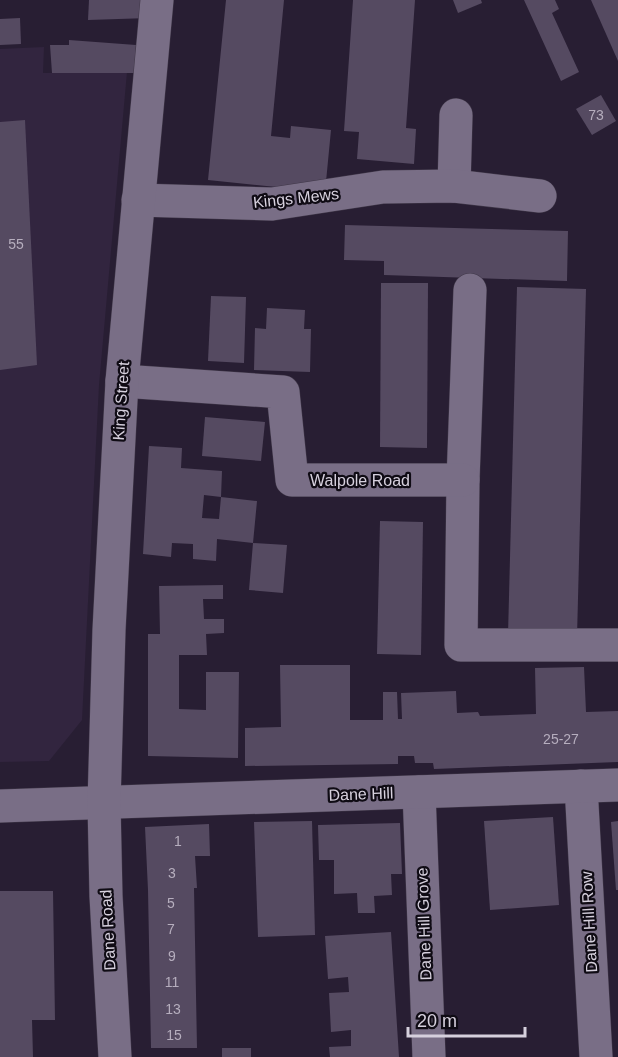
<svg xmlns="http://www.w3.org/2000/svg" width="618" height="1057" viewBox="0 0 618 1057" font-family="Helvetica,sans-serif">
<rect width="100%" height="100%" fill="#281e33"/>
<path fill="#32253f" d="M44,47L43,73L127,72L99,385L82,720L49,761L0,762V49Z"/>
<g fill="#554a61">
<path d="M89,0H149V18L88,20Z"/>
<path d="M226,0H284L271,136L290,138L291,126L331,130L325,192L208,180Z"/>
<path d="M353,0H415L406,128L416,129L414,164L357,159L359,132L344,131Z"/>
<path d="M453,0H481L482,3L458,13Z"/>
<path d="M524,0H555L559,9L552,13L579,72L561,81Z"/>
<path d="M591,0H618V61Z"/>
<path d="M20,18L21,44L0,45V19Z"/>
<path d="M69,40L136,45L135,73H52L50,45H69Z"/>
<path d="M601,95L616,121L592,135L576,109Z"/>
<path d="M25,120L37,365L0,370V122Z"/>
<path d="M345,225L568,231L567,281L384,275V261L344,260Z"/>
<path d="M381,283H428L427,448L380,447Z"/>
<path d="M517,287L586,289L577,637L508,635Z"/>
<path d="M211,296L246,297L244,363L208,361Z"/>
<path d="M267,308L305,310L304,329H311L310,372L254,370L255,328L266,329Z"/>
<path d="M205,417L265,422L261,461L202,456Z"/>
<path d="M149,446L182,448L181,468L222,471L221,497L204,495L202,518L219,519L221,497L257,501L253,543L287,545L283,593L249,590L253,543L217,539L216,561L193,559V544L172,543L171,557L143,554Z"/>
<path d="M380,521L423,522L421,655L377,654Z"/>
<path d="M223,585V599H203L204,619H224V633L206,634L207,655H179V709L206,710V672H239L238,758L148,756V634H160L159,586Z"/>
<path d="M280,665H350V720H383V692H397L398,719H402L401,693L456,691L457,713L478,712L480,716L536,714L535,668L584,667L586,712L618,711V762L434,769L433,763H415L414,756H398V764L245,766V728L281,727Z"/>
<path d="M553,817L559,905L490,910L484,821Z"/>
<path d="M312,821L315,935L258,937L254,822Z"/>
<path d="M618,821V890H616L611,822Z"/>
<path d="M400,823L402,874H391L392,895L374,896L375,913H358L357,893L334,894V860H319L318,825Z"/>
<path d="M209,824L210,856H195L197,888H194L197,1048H151L148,890L145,827Z"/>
<path d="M0,891H53L55,1020H32L33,1057H0Z"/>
<path d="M391,932L399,1057H330L329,1047L351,1046V1030L331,1032L329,993L349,992L348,977L328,979L325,936Z"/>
<rect x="222" y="1048" width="29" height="9"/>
</g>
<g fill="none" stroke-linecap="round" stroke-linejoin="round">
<g stroke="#403849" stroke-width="34">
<g id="minor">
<path d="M454,186L456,115"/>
<path d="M138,200L272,204L383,187L454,186L540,196"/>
<path d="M470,290L463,480L461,645H618"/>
<path d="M122,381L283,392L292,480H463"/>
<path d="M581,786L596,1057"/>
<path d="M419,792L429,1057"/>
<path d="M0,806L618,785"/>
<path d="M115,1057L106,896L104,803L109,630L122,381L157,0"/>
</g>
</g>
<use href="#minor" stroke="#796e86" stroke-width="33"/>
</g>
<g text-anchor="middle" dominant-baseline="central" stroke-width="4.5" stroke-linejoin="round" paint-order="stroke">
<g font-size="14" fill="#b6aebe">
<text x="596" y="115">73</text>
<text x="16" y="244">55</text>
<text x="561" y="739">25-27</text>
<text x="178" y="841">1</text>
<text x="172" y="873">3</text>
<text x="171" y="903">5</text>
<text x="171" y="929">7</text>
<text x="172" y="956">9</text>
<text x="172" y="982">11</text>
<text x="173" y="1009">13</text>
<text x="174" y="1035">15</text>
</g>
<g font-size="16" fill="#d6d0dd" stroke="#0f0b14">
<text transform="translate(296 198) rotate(-6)">Kings Mews</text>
<text transform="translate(121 401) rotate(-86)">King Street</text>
<text x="360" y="480">Walpole Road</text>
<text transform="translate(361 794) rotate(-2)">Dane Hill</text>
<text transform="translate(589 922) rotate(-93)">Dane Hill Row</text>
<text transform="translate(424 924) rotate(-92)">Dane Hill Grove</text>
<text transform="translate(108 930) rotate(-93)">Dane Road</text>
</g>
</g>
<path d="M408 1027v9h117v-9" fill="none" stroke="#d6d0dd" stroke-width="3"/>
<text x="417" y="1027" font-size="18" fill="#d6d0dd" stroke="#0f0b14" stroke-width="4.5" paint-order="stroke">20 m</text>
</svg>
